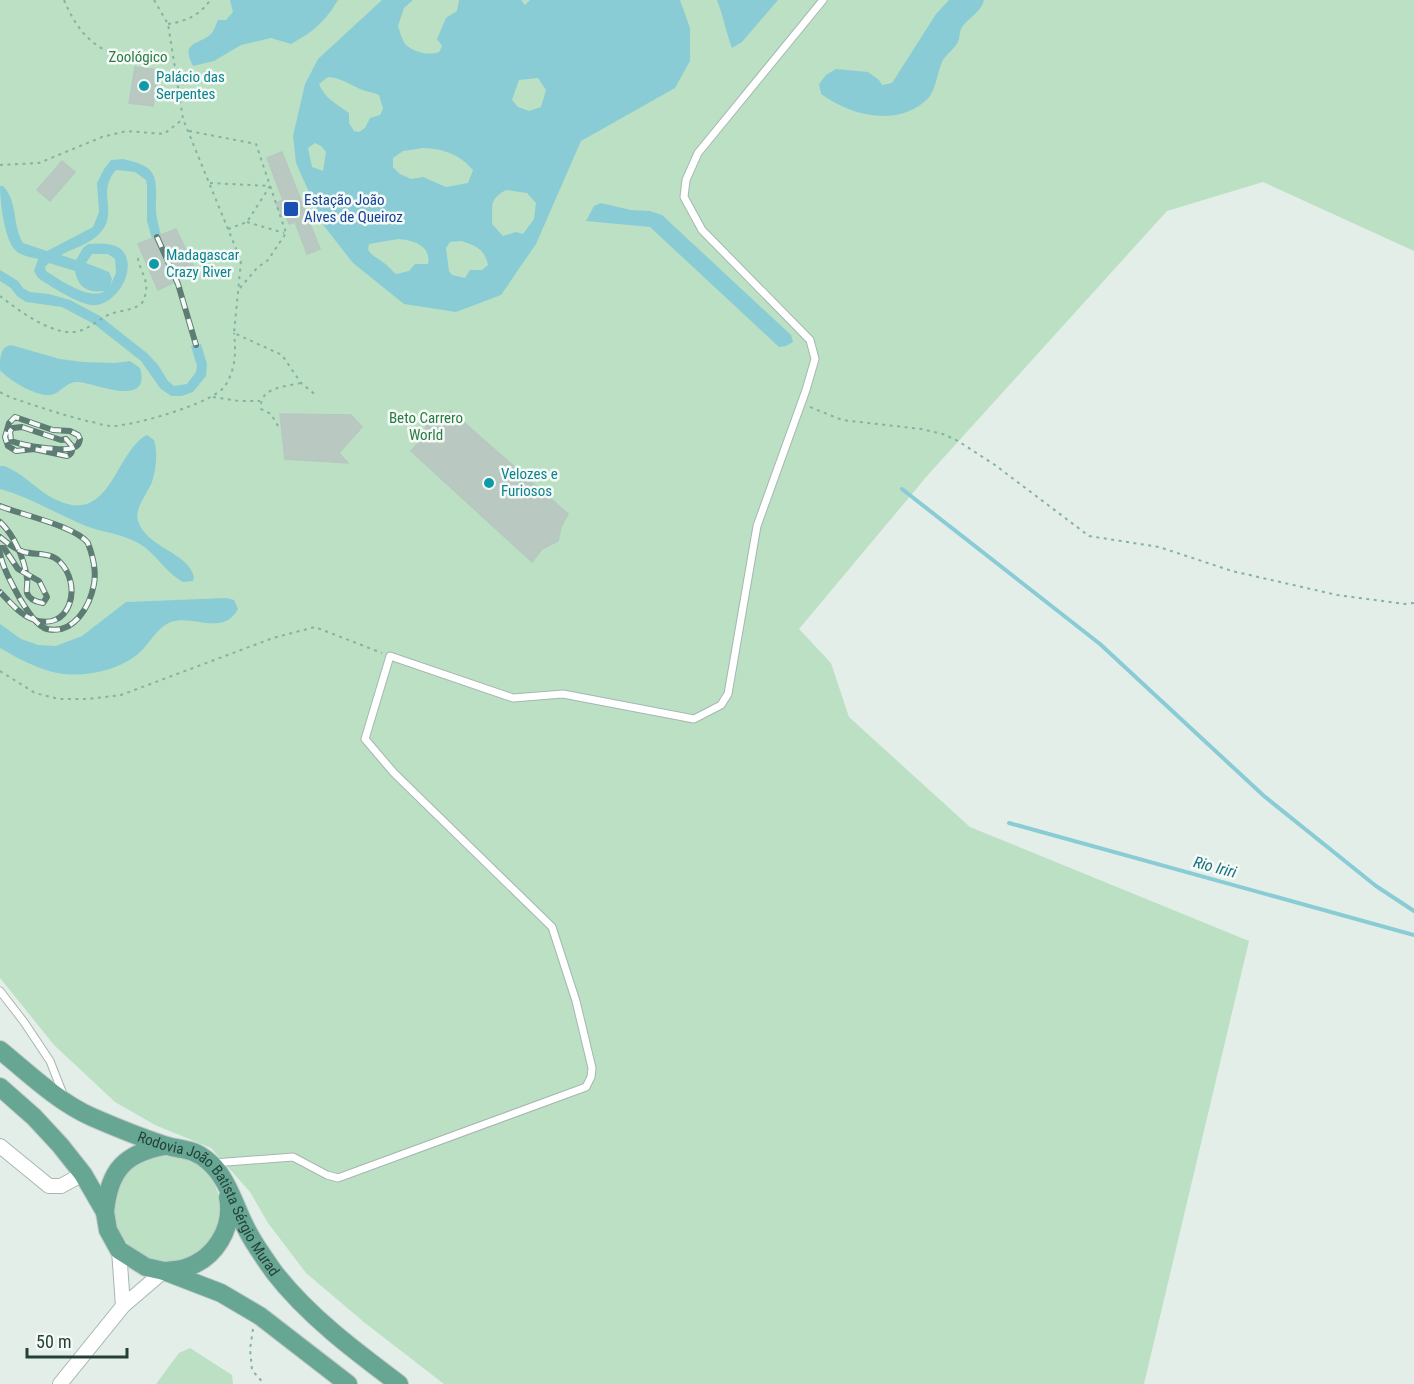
<svg xmlns="http://www.w3.org/2000/svg" width="1414" height="1384" viewBox="0 0 1414 1384" font-family="'Roboto Condensed',sans-serif">
<rect width="100%" height="100%" fill="#e4eee9"/>
<g fill="#bce0c4">
<path d="M0,0H1414V251L1263,182L1167,211L927,476L799,629L831,663L849,717L970,827L1249,941L1144,1384H444L365,1323L306,1273L268,1223L250,1192L211,1148L155,1125L115,1102L54,1045L0,978Z"/>
<circle cx="167" cy="1208" r="53"/>
<path d="M190,1348L232,1375L233,1384H156L179,1353Z"/>
</g>
<g fill="#8accd5" fill-rule="evenodd">
<path d="M230,0H338C324,23 314,31 291,44L271,38L241,45L214,61L193,66C180,41 199,45 211,34C214,31 216,24 218,20H226L233,12Z"/>
<path d="M382,0H413L404,8L398,26C400,32 402,40 406,45C414,52 429,56 439,52L442,46L437,39L446,18L457,11L459,0H521L525,5L530,0H680L690,28V61L675,88L581,141L536,244L501,295L456,312L404,304L353,263L324,226L296,163L293,136L305,84L318,59ZM328,77C341,78 349,84 360,89C366,92 373,92 379,95L383,109L380,115L370,118L365,128L359,132L354,131L349,123V113C337,104 325,99 319,84ZM538,78L546,90L541,107L529,111L518,107L512,100L519,80ZM315,143L321,146L326,152L323,171L312,167L308,148ZM423,148C444,149 459,154 473,170L468,183L446,187L423,177L411,179L400,174L393,167V158L403,151ZM506,190L527,193L536,203L534,219L523,234L516,232L503,236L492,224C493,206 488,200 506,190ZM398,239C413,240 432,246 428,264H415L409,271L396,274C391,270 389,266 384,263C378,258 373,257 368,250L369,244ZM461,241C476,245 485,250 488,265L482,270H470L465,278L452,275L449,271L446,248L450,242Z"/>
<path d="M717,0H778L742,42L732,48C726,32 723,15 717,0Z"/>
<path d="M949,0H984C981,13 967,18 961,29C959,33 960,38 958,42C954,49 947,54 943,60C936,73 937,93 924,102C894,127 850,115 821,94L819,84L826,75L836,69L868,72L879,80L882,85L892,83L936,14Z"/>
<path d="M123,159C154,166 157,172 156,202C155,214 158,224 161,235L152,239L147,221V186L146,180L135,172L116,170C95,194 121,213 98,235C89,244 72,249 61,255L76,260L83,248L88,244C97,243 108,243 116,246C143,259 119,308 91,305C77,303 50,286 38,278L34,271L38,259C31,257 22,256 16,251C4,240 0,201 0,186H3C18,201 12,224 23,243L47,251L93,227L99,212L97,183L104,169L111,160ZM92,254H108L115,259L116,273L110,286L112,279L109,272L86,263ZM49,263L75,271C78,289 90,293 105,291C90,301 60,280 46,271L45,267Z"/>
<path d="M601,203L631,210L650,211L662,215L791,335L793,342L786,346L779,347L650,227L586,221L594,206Z"/>
<path d="M0,270L18,281L23,288L30,292L49,294L70,300L100,316L148,354L158,365L168,381L174,386L187,384L196,372L197,366L191,346L201,344L207,364L206,376L193,392L182,396H171L160,388L141,361L94,324L62,307L26,302L17,296L11,288L0,281Z"/>
<path d="M11,345L60,359L83,362L115,363L130,361L140,368C152,409 94,383 79,382C68,381 63,390 54,394C41,400 8,380 0,370C0,358 0,347 11,345Z"/>
<path d="M147,435L154,440C158,453 156,469 152,482C148,493 134,508 138,521C147,548 188,552 194,577L193,581L183,582C165,572 155,552 138,543C121,533 99,532 81,524C53,512 29,497 0,489V466H4C24,473 39,493 59,501C111,524 116,450 147,435Z"/>
<path d="M226,598L234,600L238,609C223,637 193,614 171,622C157,627 149,645 138,654C115,673 74,680 46,670C30,665 14,656 0,648V624L21,639L38,645L56,646L82,636L126,602Z"/>
</g>
<g fill="none" stroke-linecap="round" stroke-linejoin="round">
<g stroke="#8accd5" stroke-width="4">
<path d="M902,489L1100,644L1264,796L1376,886L1414,911"/>
<path d="M1009,823L1414,935"/>
</g>
</g>
<g fill="#b9c9c2" stroke="#b6c8c0" stroke-width="1.5">
<path d="M135,67L158,70L153,106L129,103Z"/>
<path d="M282,152L320,249L307,254L295,222L289,224L286,215L282,216L276,203L283,200L267,158Z"/>
<path d="M62,161L75,172L50,201L37,190Z"/>
<path d="M176,229L196,272L158,290L138,244Z"/>
<path d="M451,411L568,514L561,527L558,541L542,549L532,562L411,451L421,440L427,424L440,420Z"/>
<path d="M280,414L351,415L362,427L339,453L348,463L285,459Z"/>
</g>
<g fill="none" stroke-linecap="round" stroke-linejoin="round">
<g stroke="#a6b7b0" stroke-width="9">
<g id="service">
<path d="M0,991L24,1022L50,1061L63,1094"/>
<path d="M214,1163L293,1157L327,1175L338,1178L586,1087L591,1077L592,1068L576,1001L552,927L394,773L365,739L390,656L513,698L563,694L694,719L721,705L728,694L757,526L806,390L815,359L810,340L702,230L684,197L686,180L698,153L823,0"/>
</g>
</g>
<g stroke="#a6b7b0" stroke-width="16">
<g id="minor">
<path d="M0,1146L49,1186H61L83,1174"/>
<path d="M119,1250L123,1306"/>
<path d="M60,1384L123,1306L164,1271"/>
</g>
</g>
<g stroke="#c1cac7" stroke-width="20">
<g id="primary">
<path id="s1" d="M0,1050C28,1073 58,1102 92,1117C115,1127 139,1137 164,1145C183,1151 192,1147 209,1162C228,1178 235,1208 247,1230C254,1244 265,1259 274,1272C308,1316 355,1351 399,1384"/>
<path d="M0,1087L34,1117L60,1145L83,1174L105,1212L108,1230L119,1250L146,1267L164,1271L221,1293L260,1316L348,1384"/>
<path d="M105,1212C109,1171 124,1153 165,1146"/>
<path d="M166,1271C172,1270 179,1270 185,1268C215,1259 234,1228 228,1197"/>
</g>
</g>
<g stroke="#83b3a2" stroke-width="2" stroke-dasharray="3 4.5" stroke-linecap="butt">
<path d="M64,0C85,51 119,66 172,53"/>
<path d="M154,0L168,24L183,119L241,261L234,333L282,355L301,383L317,396"/>
<path d="M168,24C184,22 201,15 210,0"/>
<path d="M189,131L256,144L286,233"/>
<path d="M0,165L39,163L102,137L127,131L164,134L183,119"/>
<path d="M210,183L270,186"/>
<path d="M247,222L284,233"/>
<path d="M228,229L247,222L270,186"/>
<path d="M240,288L257,268L268,260L286,233"/>
<path d="M0,296C18,310 55,338 79,331C90,328 98,320 108,315C119,310 133,311 142,303C152,283 142,277 138,259L140,254"/>
<path d="M0,392C10,398 19,400 30,404C49,410 67,416 87,421C94,422 102,425 110,426C131,427 214,403 225,386C236,369 236,351 234,333"/>
<path d="M213,397L239,401H260"/>
<path d="M810,407L842,420L921,429L943,434L958,441L995,465L1089,536L1159,547L1232,571L1337,595L1405,604L1414,603"/>
<path d="M278,426L271,414L261,409C259,387 284,387 301,383"/>
<path d="M0,671L35,693L59,699H88L121,695L273,638L315,627L382,653"/>
<path d="M253,1329L250,1349L252,1370L264,1384"/>
</g>
<use href="#service" stroke="#fff" stroke-width="7"/>
<use href="#minor" stroke="#fff" stroke-width="14"/>
<use href="#primary" stroke="#66a693" stroke-width="18"/>
<g stroke="#5d7c73" stroke-width="6">
<g id="rail">
<path d="M157,237L178,284L196,345"/>
<path d="M72,446L66,439L61,440L22,427L13,428L10,431L11,441C22,445 65,453 75,447C79,445 79,443 80,439L78,435L70,431L53,430L15,417L9,423L5,437L8,446L16,451L34,449L67,456C72,454 73,451 72,446"/>
<path d="M0,506C22,515 75,526 88,543C88,544 91,551 91,552C94,562 96,573 94,584C90,606 74,635 47,629C36,626 26,608 20,599C12,584 3,569 0,553"/>
<path d="M0,522C15,536 24,559 27,578C28,583 26,589 27,593C29,599 37,602 43,603L47,597L39,581L18,569L4,548H1"/>
<path d="M0,537C7,543 15,549 24,552C35,555 50,552 59,561C84,585 70,634 32,619C19,614 9,601 0,592"/>
</g>
</g>
<use href="#rail" stroke="#f5faf7" stroke-width="4" stroke-dasharray="11" stroke-linecap="butt"/>
</g>
<g fill="#0f9aa8" stroke="#f5faf7" stroke-width="2">
<circle cx="144" cy="86" r="6"/>
<circle cx="154" cy="264" r="6"/>
<circle cx="489" cy="483" r="6"/>
</g>
<rect fill="#1a4fb4" stroke="#f5faf7" stroke-width="2" x="283" y="201" width="16" height="16" rx="3"/>
<g text-anchor="middle" dominant-baseline="central" stroke-width="5" stroke-linejoin="round" paint-order="stroke">
<g font-size="15" fill="#2a7a46" stroke="#f5faf7">
<text x="138" y="57">Zoológico</text>
<text x="426" y="418">Beto Carrero<tspan x="426" dy="17">World</tspan></text>
</g>
<g font-size="15" fill="#0d838f" stroke="#f5faf7" text-anchor="start">
<text x="156" y="77">Palácio das<tspan x="156" dy="17">Serpentes</tspan></text>
<text x="166" y="255">Madagascar<tspan x="166" dy="17">Crazy River</tspan></text>
<text x="501" y="474">Velozes e<tspan x="501" dy="17">Furiosos</tspan></text>
</g>
<g font-size="15" fill="#164399" stroke="#f5faf7" text-anchor="start">
<text x="304" y="200">Estação João<tspan x="304" dy="17">Alves de Queiroz</tspan></text>
</g>
<g font-size="15" fill="#224138" stroke="#f5faf7">
<text stroke="none"><textPath href="#s1" startOffset="268">Rodovia João Batista Sérgio Murad</textPath></text>
</g>
<g font-size="16" font-style="italic" fill="#187381" stroke="#f5faf7">
<text transform="translate(1215 867) rotate(15)">Rio Iriri</text>
</g>
</g>
<path d="M27 1348v9h100v-9" fill="none" stroke="#224138" stroke-width="3"/>
<text x="36" y="1348" font-size="18" fill="#224138" stroke="#f5faf7" stroke-width="4.5" paint-order="stroke">50 m</text>
</svg>
